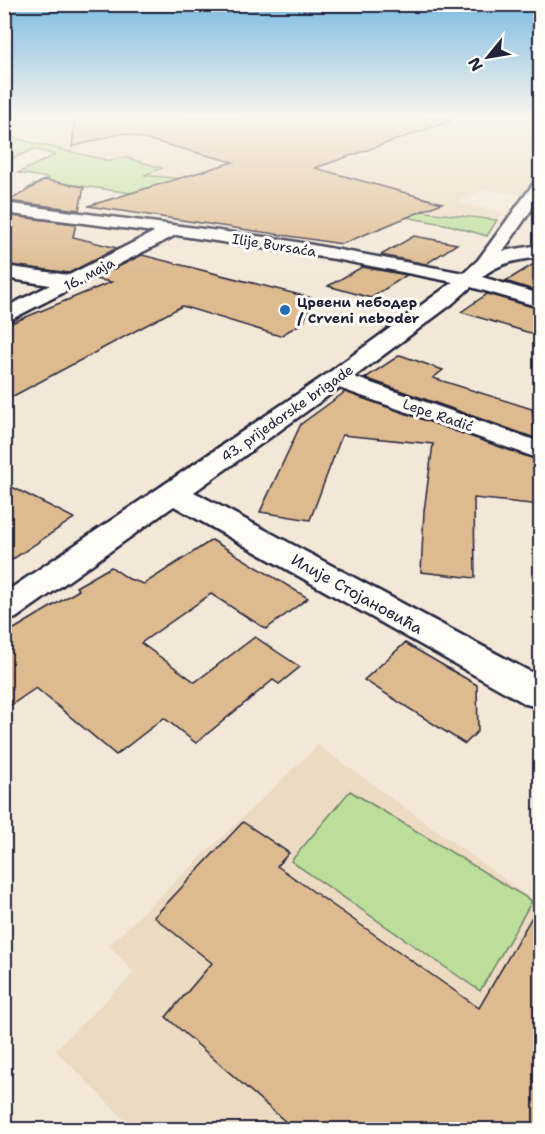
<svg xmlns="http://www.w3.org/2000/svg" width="545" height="1134" viewBox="0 0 545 1134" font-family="'Shantell Sans',sans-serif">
<rect width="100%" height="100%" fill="#f3e8d8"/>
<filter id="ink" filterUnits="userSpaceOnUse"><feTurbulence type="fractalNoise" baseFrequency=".0167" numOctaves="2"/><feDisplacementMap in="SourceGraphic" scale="12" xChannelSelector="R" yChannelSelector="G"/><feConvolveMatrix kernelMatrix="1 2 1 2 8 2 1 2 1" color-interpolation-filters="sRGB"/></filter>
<g filter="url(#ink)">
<g fill="#ecdac2">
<path d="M4,117H540V172L522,195L484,189L457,202L503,213L497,220L426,212L385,200L142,174L161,168L124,157L110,161L5,136Z"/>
<path d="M318,745L540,905V1129H134L55,1050L134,973L109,945Z"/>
</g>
<g fill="#bbdf9a" stroke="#6e806a" stroke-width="1.5">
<path d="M4,136L110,161L124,157L162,168L144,175L385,200L426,212L497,220L487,236L449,225L377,212L138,194L75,185L61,192L28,188L48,178L18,173L55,155L34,149L5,162Z"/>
<path d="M350,791L532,901L480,991L291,861Z"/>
</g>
<g fill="#ddba8f" stroke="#22223b" stroke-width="1.5">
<path d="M75,117H450L451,121L315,168L442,203L342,244L88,206L233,162L122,133L72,147Z"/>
<path d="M45,180L84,187L79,210L8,201Z"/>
<path d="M4,215L76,224L73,237L117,248L69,273L4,264Z"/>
<path d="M414,236L457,244L426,264L381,255Z"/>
<path d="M142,255L312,298L304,322L280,336L182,306L4,401V326L111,282L94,279Z"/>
<path d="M540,260V292L505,281L511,278Z"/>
<path d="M362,267L407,275L371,298L328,286Z"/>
<path d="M487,294L540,309V336L461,312Z"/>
<path d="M400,355L443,370L433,378L532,409L535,438L365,378Z"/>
<path d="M345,392L537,460L540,505L474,498L475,578L421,572L424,511L433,444L342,435L310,520L260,512L301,424Z"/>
<path d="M4,483L74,518L4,565Z"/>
<path d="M212,540L308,598L266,629L211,594L141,643L195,682L255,637L300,667L279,684L273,680L196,743L164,718L116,755L36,688L4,710V635L79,590L76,587L111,567L129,579L144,584Z"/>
<path d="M405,643L477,685L478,731L465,744L364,680Z"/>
<path d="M243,822L289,853L277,866L479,1008L540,903V1130H295L166,1017L212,963L154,917Z"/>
</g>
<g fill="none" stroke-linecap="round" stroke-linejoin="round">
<g stroke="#22223b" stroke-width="5">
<path id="minor" d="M540,181V197L503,251L540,245V257C519,260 499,262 482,277L540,294V307L471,287L452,304L354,377L540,442V459L339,388L194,492L540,677V708L526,704L174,506L16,618L4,622V593L327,374L453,282L335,259L176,235L4,323V308L50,285L4,278V266L69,275L154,232L4,213V203L280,239L464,273L478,260L534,183Z"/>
</g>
<use href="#minor" fill="#fdfcf7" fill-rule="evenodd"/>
</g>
</g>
<linearGradient id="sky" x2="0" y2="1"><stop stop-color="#7dbce3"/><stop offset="0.42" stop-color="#faf5ed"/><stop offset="1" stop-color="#faf5ed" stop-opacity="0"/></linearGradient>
<rect width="545" height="276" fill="url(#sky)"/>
<circle fill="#1f6fb2" stroke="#fdfcf7" stroke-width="2" cx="285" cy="310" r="6"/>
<g text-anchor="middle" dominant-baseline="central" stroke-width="6" stroke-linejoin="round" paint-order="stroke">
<g font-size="14" fill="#22223b" stroke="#fdfcf7">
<text transform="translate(274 245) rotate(9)">Ilije Bursaća</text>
<text transform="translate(89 274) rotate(-28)">16. маја</text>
<text transform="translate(287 413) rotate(-35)">43. prijedorske brigade</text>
<text transform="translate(438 415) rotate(19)">Lepe Radić</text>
</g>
<g font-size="14" font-weight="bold" fill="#22223b" stroke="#fdfcf7" text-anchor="start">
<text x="297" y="302">Црвени небодер<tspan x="297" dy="16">/ Crveni neboder</tspan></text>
</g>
<g font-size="16" fill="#22223b" stroke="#fdfcf7">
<text transform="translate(357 594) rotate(29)">Илије Стојановића</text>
</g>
</g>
<rect width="545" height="1134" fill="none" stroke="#fdfcf7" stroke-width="24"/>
<rect x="12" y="12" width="521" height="1110" fill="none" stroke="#22223b" stroke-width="2" filter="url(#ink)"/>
<g transform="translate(488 57) rotate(240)" stroke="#fdfcf7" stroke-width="4.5" paint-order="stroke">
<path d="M0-4.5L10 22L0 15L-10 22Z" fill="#22223b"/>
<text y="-9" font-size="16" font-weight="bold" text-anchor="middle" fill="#22223b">N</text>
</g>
</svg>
